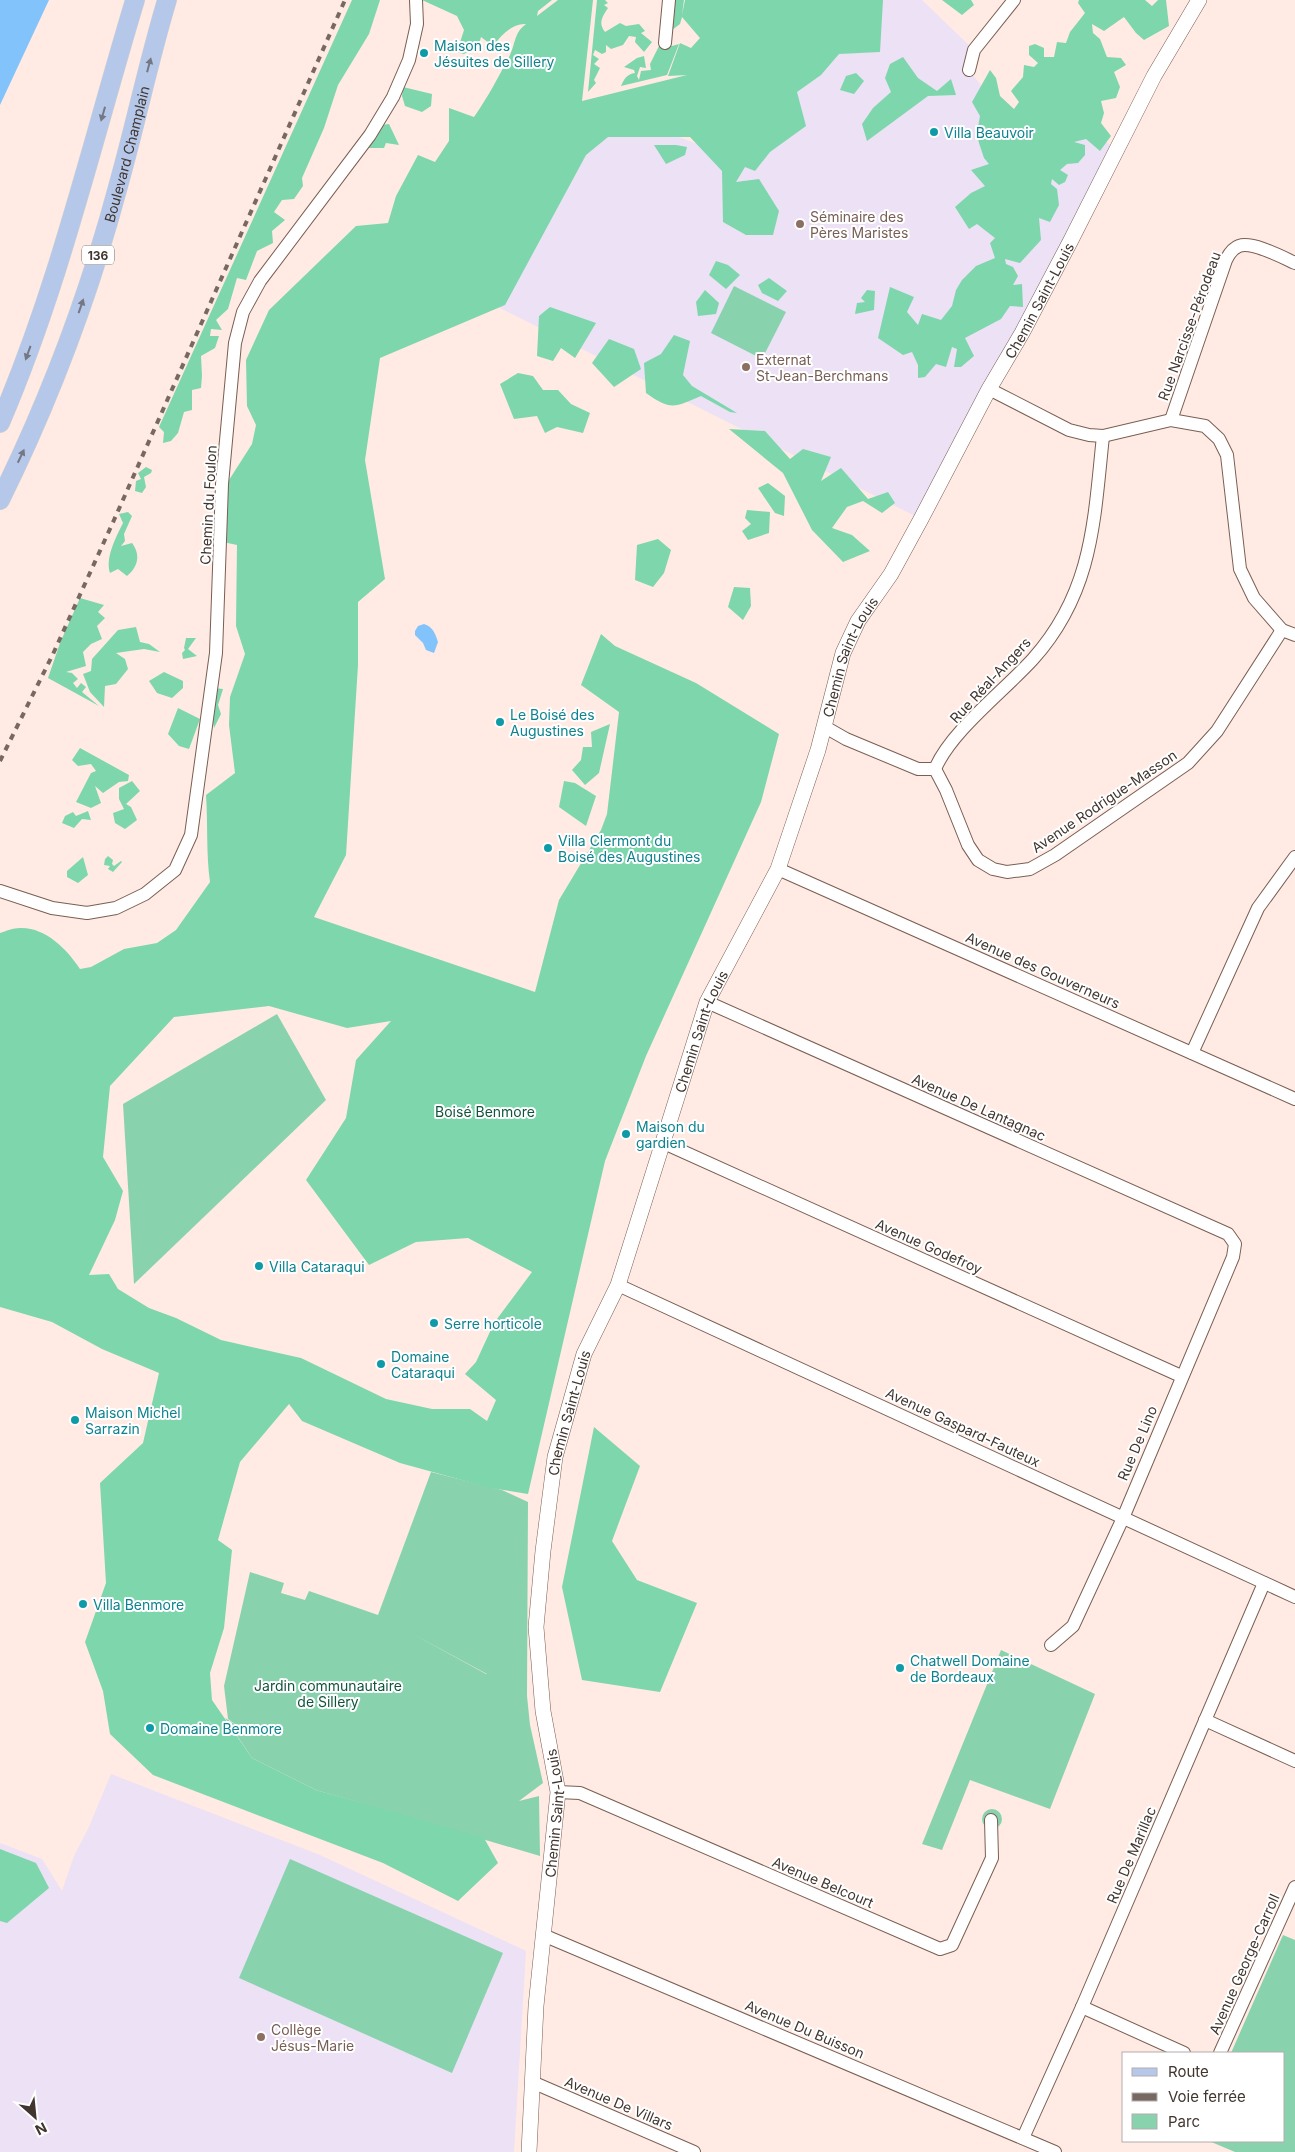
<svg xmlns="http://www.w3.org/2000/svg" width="1295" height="2152" viewBox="0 0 1295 2152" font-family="Inter,sans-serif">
<rect width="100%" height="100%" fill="#ffebe3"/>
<g fill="#ece1f5">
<path d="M857,0H922L974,50L969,70L988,94L1019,119L1041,93L1117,150L921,519L480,298L592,104L713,150Z"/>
<path d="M111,1774L320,1855L526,1951L514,2152H0V1843L42,1859L62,1891L74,1856L88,1829Z"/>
</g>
<g fill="#88d3ae" fill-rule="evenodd">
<path d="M734,286L786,312L762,359L711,333Z"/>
<path d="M277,1014L326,1100L134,1284L123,1104Z"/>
<path d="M431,1472L502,1490L528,1502L527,1696L530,1725L543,1783L519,1801L539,1796L540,1856L316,1790L252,1758L225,1718L238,1726L228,1719L224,1686L250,1572L284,1583L281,1593L305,1600L309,1591L378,1615ZM411,1633L486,1674H487Z"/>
<path d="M1001,1650L1095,1694L1050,1809L970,1780L942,1850L922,1844Z"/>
<circle cx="992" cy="1819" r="10"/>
<path d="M290,1859L503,1953L452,2073L239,1978Z"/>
<path d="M1283,1935L1295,1940V2152H1235L1209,2141H1284V2053H1231Z"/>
</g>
<g fill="#7ed6ac" fill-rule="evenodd">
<path d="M352,0H380L369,34L338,85L324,128L302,178L303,186L294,199L282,200L274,212L285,220L272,231L273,243L257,251L246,280L237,278L228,309L216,320L222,330L211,329L210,336H219L215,348L201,356L202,376L201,388L192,390V410L184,412L178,433L171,441L163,443L164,432L159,427Z"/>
<path d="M422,0H552L538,11L537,16L558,0H593L582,101L687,75L668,76L680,43L691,48L700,38L682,17L680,24L672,30L673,0H684L682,15L685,0H883L880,52L839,54L821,75L797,92L806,126L770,152L755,171L745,167L736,182L759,179L779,211L773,235H746L723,222L722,171L690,137H608L586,155L505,305L380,358L365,460L385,579L358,602V665L346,855L314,917L535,992L559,900L601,830L607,814L619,712L581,685L601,634L615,646L696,683L779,734L761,802L646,1056L605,1161L528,1494L491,1488L400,1463L302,1421L289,1404L240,1462L218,1540L232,1550L224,1628L210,1673L212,1700L252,1758L316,1790L484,1838L498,1863L458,1901L383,1863L153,1775L110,1734L103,1691L85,1642L106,1583L100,1483L143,1443L159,1373L102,1349L52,1322L0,1307V933C6,931 13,928 20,928C45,927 67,949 80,969L91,967L124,949L157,943L176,930L210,882C206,853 208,824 206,795L235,773L229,725L230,697L245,654L236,626L237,545L223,542L222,491L252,444L256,425L247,406L246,360L269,310L356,226L388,223L396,196L418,155L435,162L449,141V108L474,117C488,97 499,76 510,55C516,42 514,33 526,24C512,23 501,36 493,46L481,37L479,44L464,54L457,52L464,30L457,16ZM269,1006L347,1028L391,1021L356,1060L346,1118L306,1180L369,1265L416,1242L468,1238L532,1272L494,1323L476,1362L465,1374L496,1400L487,1421L470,1409H432L386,1399L301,1358L221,1340L176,1318L149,1308L118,1289L109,1274L89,1275L115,1220L123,1191L103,1157L110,1086L174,1017Z"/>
<path d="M597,0H605L608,3L604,5L608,8C602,17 598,23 605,32L620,23L626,26L639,24L645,31L641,33L652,42L644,52L635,42L636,37L629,36L623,45L611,49L606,45V52L602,54L595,50L593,55L599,59L594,64L600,68L594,80L596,83L588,92Z"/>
<path d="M942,0H971L974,5L962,15Z"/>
<path d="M1079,0H1145L1152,6L1158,0H1166L1169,26L1144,40L1136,33L1124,17L1104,31L1092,24L1093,33L1100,39L1107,57L1121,58L1126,65L1114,72L1120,87L1116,98L1101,101L1104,113L1101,123L1111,136L1100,151L1086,139L1074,142L1085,145V155L1078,163L1067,164L1060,170L1068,175L1065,182L1059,185L1052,179L1051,184L1057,189L1059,205L1050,222L1039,218L1041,240L1020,263L1005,259L1006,264L1013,267L1018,276L1013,285L1022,284L1023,307L1010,306L1001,319L965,338L974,356L961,367H954L957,349L952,347L946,367L936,364L925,377L918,378V365L912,352L903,355L878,338L890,287L914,297L907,312L918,325L922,314L941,320L952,306L956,290L962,280L976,266L995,258L990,243L995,238L977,224L969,229L955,207L971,193L985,186L971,170L989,164L984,158L979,143L977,133L980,116L972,102L990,70L996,78L1000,96L1014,109L1019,102L1011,91L1023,77L1024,65L1034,67L1038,63L1029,55V46L1035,44L1044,48V57H1054L1057,42L1066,43L1070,32L1085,13L1078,3Z"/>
<path d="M679,44L667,75L621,86C624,79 627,74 635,73L634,70L624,67L637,58L644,56L646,68L640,67L637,76L639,80L641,71L651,70L650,64L659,46H672Z"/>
<path d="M903,57L918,78L937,91L951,79L956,95L928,96L867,141L862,124L873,108L891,92L885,78L890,64Z"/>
<path d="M856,73L864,81L854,94L840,90L846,76Z"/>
<path d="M403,87L432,94L431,106L422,112L405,106L402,96Z"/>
<path d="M389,124L399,145L386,143L384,148H368L376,138L382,125Z"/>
<path d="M654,145H676L687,147L685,155L666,164Z"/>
<path d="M716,261L728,265L740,275L726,289L709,275Z"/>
<path d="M769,278L787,291L778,301L762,293L758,285Z"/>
<path d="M705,290L719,303L716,314L698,316L696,302Z"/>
<path d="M867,290L875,291L874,310L855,314L857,303L865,302L861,298Z"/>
<path d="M550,307L596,323L575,358L561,348L553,361L537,356L539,316Z"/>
<path d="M674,335L690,341L683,375L692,386L737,413L730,412L701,396C675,407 671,411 646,393L644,363L661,354Z"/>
<path d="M609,339L634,349L641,369L614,387L592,363Z"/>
<path d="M518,373L533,376L543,390H558L571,404L590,413L583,433L557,427L545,433L537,416L514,419L500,384Z"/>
<path d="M729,429L765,431L790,459L803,449L831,457L821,481L841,468L868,499L888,492L895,503L882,513L863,501L847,507L832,528L852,535L870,551L843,562L812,530L783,473Z"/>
<path d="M146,467L152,470L151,473L144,477L146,487L142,493L135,491L136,481L141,479L138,473Z"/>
<path d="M768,483L785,496L784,516L775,513L758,488Z"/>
<path d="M747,510L770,512L769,533L748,540L742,531L751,524L745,518Z"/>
<path d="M128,512L132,516L124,534L125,541L121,546L132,543C141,555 138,567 127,576L118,569L110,573C105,558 116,537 123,523L119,514Z"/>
<path d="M658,539L671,550L664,573L653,587L635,580L637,545Z"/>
<path d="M734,587L750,588L751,606L743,620L728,607Z"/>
<path d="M80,598L104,605L98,612L105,618L97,626L102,639L91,644L83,652L86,666L66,672L72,673L78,679L73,683L77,688L81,683L86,687L82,692L99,706L48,678L60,643Z"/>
<path d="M136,627L140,642L149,644L160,652L144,649L116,653L125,659L128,669L116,684L105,686L104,707L90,692L83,674L91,671L92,659L118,630Z"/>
<path d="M186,638H196L188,649L197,656L183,659L182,653L185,650L184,648Z"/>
<path d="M164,672L183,681V688L172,698L157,693L149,681Z"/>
<path d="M214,688L223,689L218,705L221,714L214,728L211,713Z"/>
<path d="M178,708L200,719L189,749L179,746L168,734Z"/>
<path d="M610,724L599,773L585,785L572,770L581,760L583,747H592L591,732Z"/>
<path d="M80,748L129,775L128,781L119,782L103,793L95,786L101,803L91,808L76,802L91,773L96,771L91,764L78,766L72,760Z"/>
<path d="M132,781L140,791L126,804L131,807L137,820L125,829L115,823L113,813L124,809L119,799V788Z"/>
<path d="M564,781L575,783L596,796L586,826L559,807Z"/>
<path d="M88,811L91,820L82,819L74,828L62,823L65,816L73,812L76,816Z"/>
<path d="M108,856L113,860L112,864L114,866L121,861L122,862L113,872L108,869L110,866L104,865L105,859Z"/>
<path d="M83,857L88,875L78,883L67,877V871Z"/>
<path d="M594,1427L640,1466L612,1541L637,1580L697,1603L660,1692L582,1680L562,1587Z"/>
<path d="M0,1849L36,1863L49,1888L7,1923L0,1921Z"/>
</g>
<g fill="#82c3fb">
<path d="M0,0H49L0,105Z"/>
<path d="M424,624C433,627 435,633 438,642L434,653L426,650L423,643L415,635V631L418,626Z"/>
</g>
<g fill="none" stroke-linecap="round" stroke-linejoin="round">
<g stroke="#7a5e52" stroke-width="14">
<g id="minor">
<path d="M665,43L669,0"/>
<path d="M969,70L974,50L1014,0"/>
<path d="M989,389L1069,430L1089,435L1103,436L1171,420L1205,426L1219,439L1227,455L1240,569L1254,598L1282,630L1295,635"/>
<path d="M1171,420L1226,260C1229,254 1233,248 1239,246C1252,241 1282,257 1295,263"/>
<path d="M825,727L846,739L918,769H935"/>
<path d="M935,769L946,790L968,845L978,860L993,869L1007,872L1030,869L1055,855L1188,763L1217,731L1282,630"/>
<path d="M935,769C951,731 1004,691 1033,659C1093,592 1094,521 1103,436"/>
<path d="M778,869L1295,1099"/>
<path d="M0,891L52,908L87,913L116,908L145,894L175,870L191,835L216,653L222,484L235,343L243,312L260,281L370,135L393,97L409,60L417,24L416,0"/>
<path d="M707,1002L1228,1234L1235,1244L1233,1257L1123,1518L1073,1626L1051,1645"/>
<path d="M1192,1053L1258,908L1295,857"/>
<path d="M664,1143L1181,1376"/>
<path d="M618,1285L1295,1597"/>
<path d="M1205,1720L1295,1761"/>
<path d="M558,1792L580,1793L940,1949L952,1945L992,1858L991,1820"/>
<path d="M543,1935L1055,2152"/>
<path d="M1082,2007L1184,2053"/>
<path d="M1220,2053L1295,1887"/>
<path d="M532,2082L694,2152"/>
<path d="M1023,2138L1082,2007L1264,1583"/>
</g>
</g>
<g stroke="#7a5e52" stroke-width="16">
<g id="tertiary">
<path id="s1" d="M529,2152L536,2006L558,1792L543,1711L536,1627L543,1551L555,1457L584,1354L618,1285L707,1002L778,869L818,750L843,653L858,621L891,574L921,519L989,389L1022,333L1070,242L1154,76L1199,0"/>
</g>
</g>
<g stroke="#d5d3d1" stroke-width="20">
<g id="primary">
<path d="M0,423C59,286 92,142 135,0"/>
<path id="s2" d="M0,500C50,399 90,292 119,183C136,122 149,60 167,0"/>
</g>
</g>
<use href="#minor" stroke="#fff" stroke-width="12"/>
<use href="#tertiary" stroke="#fff" stroke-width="15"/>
<use href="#primary" stroke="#b5c8ea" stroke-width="19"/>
<path stroke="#776962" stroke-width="4" stroke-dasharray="6 6" stroke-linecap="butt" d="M0,761L53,654L114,520L345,0"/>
</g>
<defs><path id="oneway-solid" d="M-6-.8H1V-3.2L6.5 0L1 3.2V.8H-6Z" transform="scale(1.25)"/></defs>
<g fill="#757783">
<use href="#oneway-solid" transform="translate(149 65) rotate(-75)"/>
<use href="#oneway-solid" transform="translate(103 114) rotate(106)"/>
<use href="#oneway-solid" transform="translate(81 306) rotate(-71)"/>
<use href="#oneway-solid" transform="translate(28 353) rotate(110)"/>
<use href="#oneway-solid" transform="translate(21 456) rotate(-65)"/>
</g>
<g fill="#0f9aa8" stroke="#fff" stroke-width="2">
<circle cx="424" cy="53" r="5"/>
<circle cx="934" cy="132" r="5"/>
<circle cx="500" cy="722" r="5"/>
<circle cx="548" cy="848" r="5"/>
<circle cx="626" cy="1134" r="5"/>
<circle cx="259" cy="1266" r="5"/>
<circle cx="434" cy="1323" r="5"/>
<circle cx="381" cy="1364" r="5"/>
<circle cx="75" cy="1420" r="5"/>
<circle cx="83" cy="1604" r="5"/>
<circle cx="900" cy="1668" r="5"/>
<circle cx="150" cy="1728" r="5"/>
</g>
<g fill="#8d6e63" stroke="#fff" stroke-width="2">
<circle cx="800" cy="224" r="5"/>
<circle cx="746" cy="367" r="5"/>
<circle cx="261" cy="2037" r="5"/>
</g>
<g text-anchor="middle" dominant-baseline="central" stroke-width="4" stroke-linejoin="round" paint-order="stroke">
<rect fill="#fff" stroke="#7a726d" stroke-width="1" x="82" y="245.5" width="32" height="19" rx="4"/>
<g font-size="12" font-weight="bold" fill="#41352f">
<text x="98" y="255">136</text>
</g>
<g font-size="14" fill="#0d838f" stroke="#fff" text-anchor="start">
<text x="434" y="45">Maison des<tspan x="434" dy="16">Jésuites de Sillery</tspan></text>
<text x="944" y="132">Villa Beauvoir</text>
<text x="510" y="714">Le Boisé des<tspan x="510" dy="16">Augustines</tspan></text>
<text x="558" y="840">Villa Clermont du<tspan x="558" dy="16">Boisé des Augustines</tspan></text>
<text x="636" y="1126">Maison du<tspan x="636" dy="16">gardien</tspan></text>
<text x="269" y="1266">Villa Cataraqui</text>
<text x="444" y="1323">Serre horticole</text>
<text x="391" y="1356">Domaine<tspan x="391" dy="16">Cataraqui</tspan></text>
<text x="85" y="1412">Maison Michel<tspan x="85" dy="16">Sarrazin</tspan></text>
<text x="93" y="1604">Villa Benmore</text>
<text x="910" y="1660">Chatwell Domaine<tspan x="910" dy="16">de Bordeaux</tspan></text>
<text x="160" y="1728">Domaine Benmore</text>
</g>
<g font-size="14" fill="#41352f" stroke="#fff">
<text stroke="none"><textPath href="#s2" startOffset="369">Boulevard Champlain</textPath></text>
<text stroke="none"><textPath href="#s1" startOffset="1960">Chemin Saint-Louis</textPath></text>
<text transform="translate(1189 326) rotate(-70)">Rue Narcisse-Pérodeau</text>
<text transform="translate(208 505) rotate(-87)">Chemin du Foulon</text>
<text stroke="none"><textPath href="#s1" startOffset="1555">Chemin Saint-Louis</textPath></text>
<text transform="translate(990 680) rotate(-47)">Rue Réal-Angers</text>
<text transform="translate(1104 801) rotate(-34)">Avenue Rodrigue-Masson</text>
<text transform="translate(1043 970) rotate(24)">Avenue des Gouverneurs</text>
<text stroke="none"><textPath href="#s1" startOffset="1150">Chemin Saint-Louis</textPath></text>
<text transform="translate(979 1107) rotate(24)">Avenue De Lantagnac</text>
<text transform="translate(929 1246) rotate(24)">Avenue Godefroy</text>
<text stroke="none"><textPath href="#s1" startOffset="745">Chemin Saint-Louis</textPath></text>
<text transform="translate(963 1427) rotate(25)">Avenue Gaspard-Fauteux</text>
<text transform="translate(1137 1443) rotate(-67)">Rue De Lino</text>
<text stroke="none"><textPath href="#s1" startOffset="340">Chemin Saint-Louis</textPath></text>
<text transform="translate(1131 1855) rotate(-67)">Rue De Marillac</text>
<text transform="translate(823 1882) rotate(23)">Avenue Belcourt</text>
<text transform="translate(1244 1964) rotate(-66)">Avenue George-Carroll</text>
<text transform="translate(805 2029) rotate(23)">Avenue Du Buisson</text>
<text transform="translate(619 2103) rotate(23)">Avenue De Villars</text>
</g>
<g font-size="14" fill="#785e54" stroke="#fff" text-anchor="start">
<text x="810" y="216">Séminaire des<tspan x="810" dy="16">Pères Maristes</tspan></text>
<text x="756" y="359">Externat<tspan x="756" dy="16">St-Jean-Berchmans</tspan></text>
<text x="271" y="2029">Collège<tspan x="271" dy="16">Jésus-Marie</tspan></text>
</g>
<g font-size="14" fill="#10553b" stroke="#fff">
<text x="485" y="1111">Boisé Benmore</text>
<text x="328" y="1685">Jardin communautaire<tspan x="328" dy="16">de Sillery</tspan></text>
</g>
</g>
<rect x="1122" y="2052" width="162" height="90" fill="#ffffff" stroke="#b3aeac"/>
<rect x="1132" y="2068" width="25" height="8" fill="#b5c8ea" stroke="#b3aeac"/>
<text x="1168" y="2077" font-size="15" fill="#41352f">Route</text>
<rect x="1132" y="2093" width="25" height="8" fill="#776962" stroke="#b3aeac"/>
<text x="1168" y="2102" font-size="15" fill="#41352f">Voie ferrée</text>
<rect x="1132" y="2114" width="25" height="15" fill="#88d3ae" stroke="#b3aeac"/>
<text x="1168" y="2127" font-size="15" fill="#41352f">Parc</text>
<g transform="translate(35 2117) rotate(153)" stroke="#ffffff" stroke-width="4" paint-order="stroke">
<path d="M0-4L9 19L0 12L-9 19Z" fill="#41352f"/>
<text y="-8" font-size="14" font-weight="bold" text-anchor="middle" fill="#41352f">N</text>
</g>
</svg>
